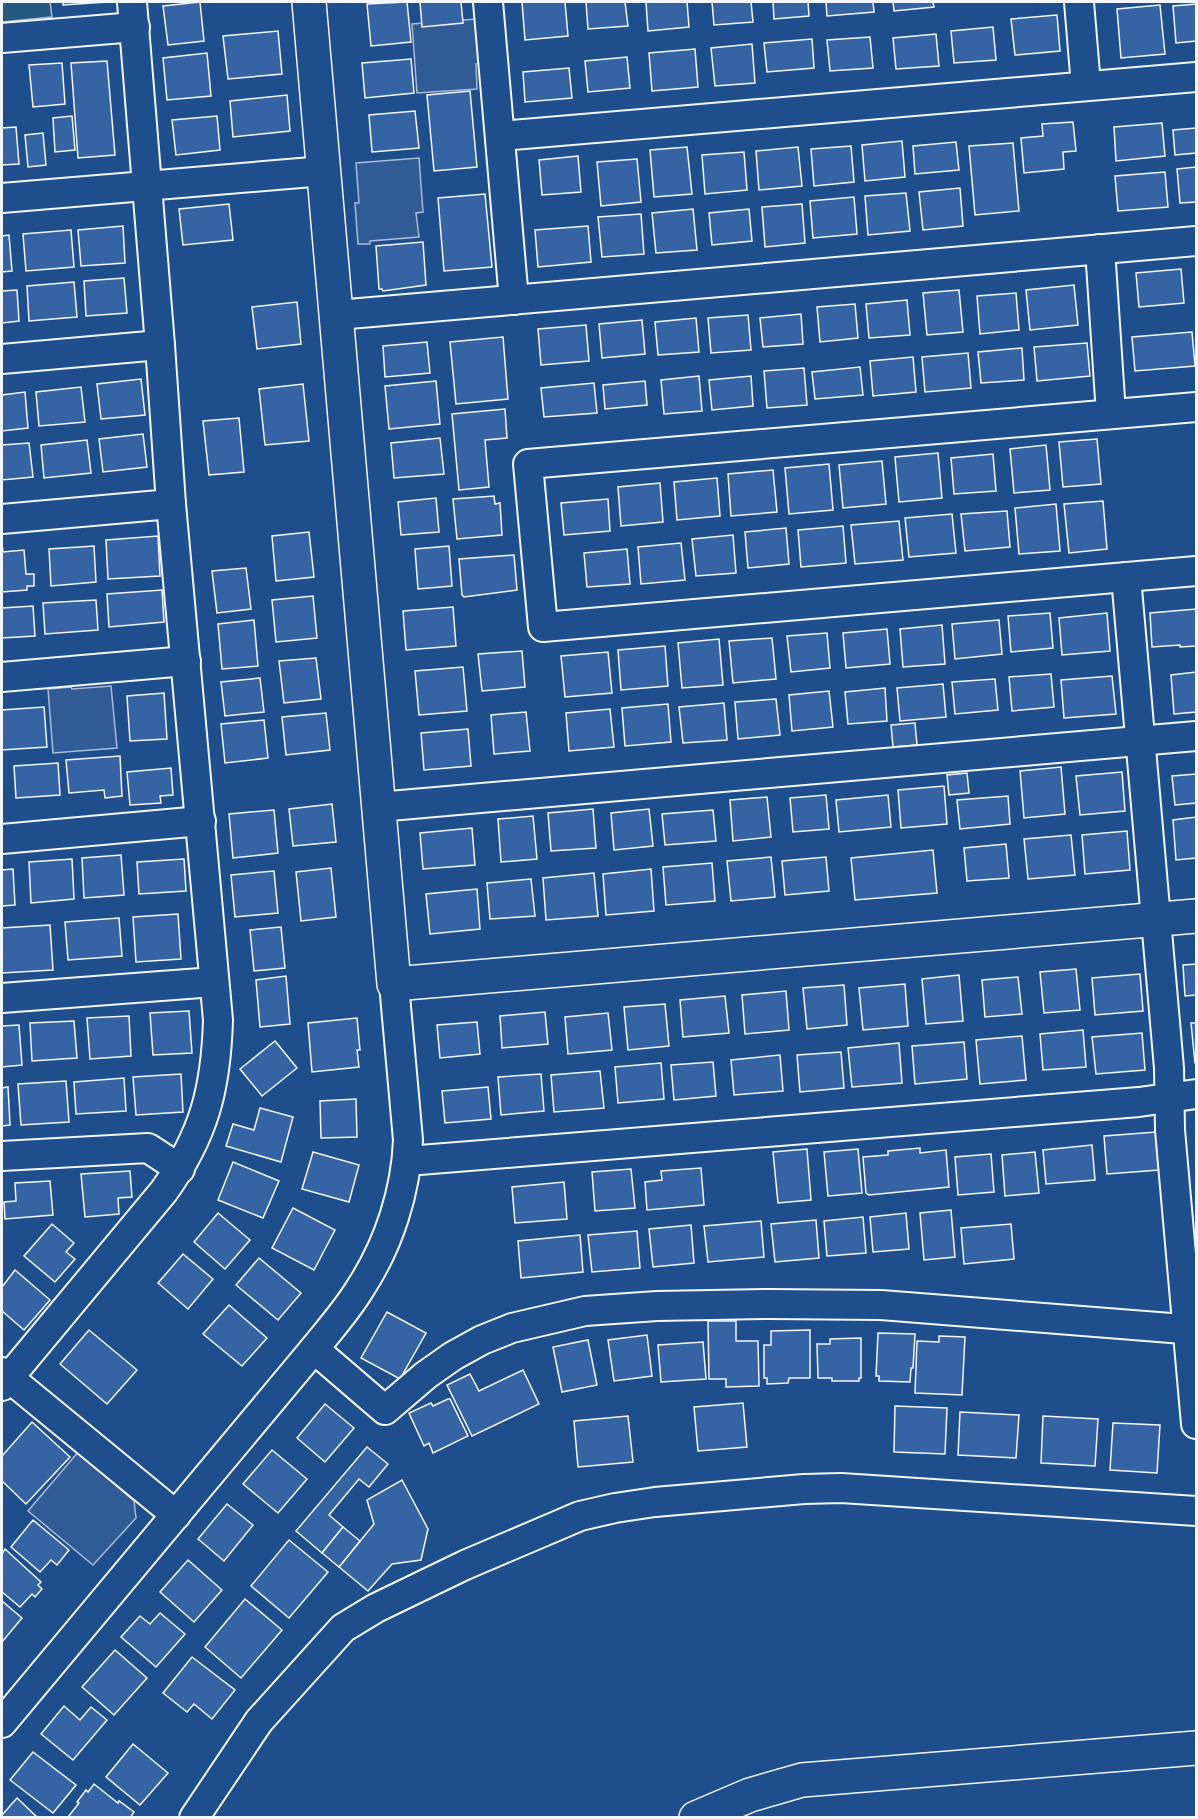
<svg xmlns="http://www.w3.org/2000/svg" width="1198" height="1819" viewBox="0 0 1198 1819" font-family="Roboto,sans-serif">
<rect width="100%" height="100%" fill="#1f4e8c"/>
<path fill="#245a82" stroke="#a8bbd7" stroke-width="1.5" d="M2,2H50L52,17L2,22Z"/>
<g fill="#305b95" stroke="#a8bbd7" stroke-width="1.5">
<path d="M476,19L480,63L476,64L477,89L417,93L412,24Z"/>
<path d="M419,158L423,212L416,213L419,237L370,241V244H358L355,203H359L356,163Z"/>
<path d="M111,686L117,748L53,753L48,689L71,687L72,689Z"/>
<path d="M79,1451L98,1468L97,1469L134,1501L136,1518L93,1565L28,1511Z"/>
</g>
<g fill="#3563a3" stroke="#f2f6ff" stroke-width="1.5">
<path d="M63,2H107L63,5Z"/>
<path d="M200,2L204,41L168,45L163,6Z"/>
<path d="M407,2L411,42L371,46L367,4Z"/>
<path d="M420,2H461L463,23L422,27Z"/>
<path d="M522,2H565L568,36L525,40Z"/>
<path d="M586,2H625L628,26L588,29Z"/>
<path d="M646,2H687L689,27L648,31Z"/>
<path d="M712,2H751L753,22L714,25Z"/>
<path d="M773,2H808L809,16L774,19Z"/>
<path d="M826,2H873L874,12L827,16Z"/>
<path d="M893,2H933L934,7L894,11Z"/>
<path d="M1196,4V41L1176,43L1173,6Z"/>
<path d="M1160,5L1165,54L1121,58L1117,9Z"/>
<path d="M1057,15L1060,51L1015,55L1011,19Z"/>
<path d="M993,27L996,60L954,63L951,31Z"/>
<path d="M278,31L282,74L228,79L223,36Z"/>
<path d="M936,34L939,66L896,69L893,38Z"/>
<path d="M870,37L873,68L830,71L827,40Z"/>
<path d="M812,39L814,68L767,72L764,43Z"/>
<path d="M752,44L755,83L715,86L711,48Z"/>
<path d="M695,49L698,87L652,91L649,53Z"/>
<path d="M207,53L211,96L167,100L163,58Z"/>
<path d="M627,57L630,88L588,92L585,61Z"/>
<path d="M411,59L414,93L365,98L362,63Z"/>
<path d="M107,61L115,155L78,158L71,63Z"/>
<path d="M62,63L65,104L33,107L29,65Z"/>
<path d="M569,68L572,98L525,102L523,72Z"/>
<path d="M470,91L477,167L434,171L427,95Z"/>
<path d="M287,95L290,131L233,137L230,101Z"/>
<path d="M415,111L419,148L372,152L369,115Z"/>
<path d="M72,116L75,150L55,152L53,118Z"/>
<path d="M217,116L220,150L176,155L172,120Z"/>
<path d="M1073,122L1076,151L1063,152L1064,169L1024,173L1021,138L1043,136L1042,124Z"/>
<path d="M1162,123L1165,156L1116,161L1114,127Z"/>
<path d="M16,127L19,164L2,165V128Z"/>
<path d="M1196,128V153L1175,155L1173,130Z"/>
<path d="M43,133L46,165L28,167L25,135Z"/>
<path d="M902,141L905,177L865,181L862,145Z"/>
<path d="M956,142L959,170L915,174L913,146Z"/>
<path d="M1013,143L1019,211L975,215L969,146Z"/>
<path d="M851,146L854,182L814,186L811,149Z"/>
<path d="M687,147L692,194L654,197L650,150Z"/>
<path d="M798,147L802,186L759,190L756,151Z"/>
<path d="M744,152L747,190L705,194L702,155Z"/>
<path d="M578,156L581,192L542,195L539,160Z"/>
<path d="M637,159L641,202L601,206L597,162Z"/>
<path d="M1196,167V202L1180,203L1177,169Z"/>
<path d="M1165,172L1168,207L1118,211L1115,176Z"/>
<path d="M960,188L963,226L923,230L919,192Z"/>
<path d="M906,193L910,231L868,235L865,196Z"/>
<path d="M485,194L492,267L444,271L438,198Z"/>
<path d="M854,197L857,234L813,238L810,201Z"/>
<path d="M229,204L233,240L183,245L179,209Z"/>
<path d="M802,204L805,243L765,247L762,207Z"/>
<path d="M693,209L697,250L656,253L652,213Z"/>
<path d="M749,209L752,241L712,245L709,213Z"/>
<path d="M641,214L644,254L602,257L598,217Z"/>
<path d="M123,226L125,263L81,266L78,230Z"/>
<path d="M588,226L591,262L538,267L535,230Z"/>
<path d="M71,230L74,267L26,271L23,234Z"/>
<path d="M9,235L12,271L2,272V236Z"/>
<path d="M423,242L426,285L383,291L382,289H379L376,246Z"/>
<path d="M1181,269L1184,303L1139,307L1136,273Z"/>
<path d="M124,278L127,313L86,316L84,281Z"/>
<path d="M74,282L77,317L29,321L27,286Z"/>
<path d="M1074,285L1078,325L1030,330L1026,290Z"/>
<path d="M17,290L19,321L2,323V291Z"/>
<path d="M959,290L963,332L927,335L923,293Z"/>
<path d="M1016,293L1019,330L980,334L977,296Z"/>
<path d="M907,300L910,335L869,338L866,304Z"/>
<path d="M297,302L301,344L257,349L252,307Z"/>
<path d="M855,304L858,338L820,342L817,307Z"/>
<path d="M801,314L803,344L763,347L760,318Z"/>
<path d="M748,315L751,350L711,353L708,318Z"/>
<path d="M696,318L699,352L658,355L655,322Z"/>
<path d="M642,320L645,354L602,358L599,324Z"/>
<path d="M586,325L589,361L541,365L538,329Z"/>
<path d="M1192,332L1195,366L1135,371L1132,337Z"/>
<path d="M503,337L508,399L456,404L450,342Z"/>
<path d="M427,342L430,373L385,377L383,346Z"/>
<path d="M1087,343L1090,376L1037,381L1034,347Z"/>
<path d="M1022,348L1024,380L981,383L978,352Z"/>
<path d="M968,353L971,388L925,392L922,357Z"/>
<path d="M913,357L916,392L873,396L870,361Z"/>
<path d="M860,367L863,395L815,399L812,372Z"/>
<path d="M804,368L807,405L767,408L764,371Z"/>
<path d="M699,376L702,411L664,414L661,380Z"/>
<path d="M751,376L753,406L712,410L709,380Z"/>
<path d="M141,379L145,415L101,419L97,384Z"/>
<path d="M436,381L440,424L389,429L385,386Z"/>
<path d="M645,381L647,405L605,409L603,385Z"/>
<path d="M594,383L597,413L544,417L541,388Z"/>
<path d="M303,384L309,441L265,445L259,389Z"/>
<path d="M81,387L85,422L39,426L36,392Z"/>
<path d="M25,392L28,428L2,431V395Z"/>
<path d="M505,409L507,438L485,440L489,487L459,490L452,414Z"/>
<path d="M239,418L244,472L209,475L203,421Z"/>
<path d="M143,434L147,467L103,472L99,439Z"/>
<path d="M440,438L444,474L394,478L391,443Z"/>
<path d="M1097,439L1101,484L1063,487L1059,442Z"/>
<path d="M87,440L91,473L44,478L41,445Z"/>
<path d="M29,443L33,477L2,480V445Z"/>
<path d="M1046,445L1050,490L1014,493L1010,449Z"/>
<path d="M938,453L942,498L899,502L895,457Z"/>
<path d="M993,454L996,491L954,494L951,458Z"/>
<path d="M882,461L886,504L843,508L839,465Z"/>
<path d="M829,464L833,510L789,514L785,468Z"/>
<path d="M773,470L777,512L731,516L728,474Z"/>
<path d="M717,478L720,516L677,520L674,482Z"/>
<path d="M660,483L663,522L621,526L618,487Z"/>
<path d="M494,496L495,504L500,503L502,535L457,539L453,499Z"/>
<path d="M436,498L439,532L401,535L398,502Z"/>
<path d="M608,499L610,531L564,535L561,503Z"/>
<path d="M1103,501L1107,549L1069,553L1064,504Z"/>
<path d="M1056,504L1060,551L1019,554L1015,508Z"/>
<path d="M1007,511L1010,547L965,551L961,514Z"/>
<path d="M952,514L956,553L909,557L905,518Z"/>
<path d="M899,521L903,560L855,564L851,525Z"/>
<path d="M843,526L846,563L801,567L798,530Z"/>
<path d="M786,528L789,564L748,568L745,532Z"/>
<path d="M309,532L314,577L276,581L272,536Z"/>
<path d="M733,535L736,573L696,576L692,539Z"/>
<path d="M158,536L160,576L108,579L106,540Z"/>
<path d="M2,543L3,552L24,550L26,574H34V586H27V590L2,592Z"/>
<path d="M681,543L685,580L641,584L638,547Z"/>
<path d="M94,546L96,582L51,586L49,549Z"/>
<path d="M449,546L452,586L418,589L415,549Z"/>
<path d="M627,549L630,584L587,587L584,553Z"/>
<path d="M514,555L517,590L464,597L462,595L459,559Z"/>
<path d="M246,568L251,609L217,613L212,571Z"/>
<path d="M162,590L164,622L109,627L107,594Z"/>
<path d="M313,596L317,638L276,642L272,600Z"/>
<path d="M96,600L98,630L45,634L43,603Z"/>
<path d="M33,606L35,636L2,638V608Z"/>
<path d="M453,607L456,646L406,650L403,611Z"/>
<path d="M1196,609V646L1180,647V645L1152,647L1150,613Z"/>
<path d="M1050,613L1053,648L1011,652L1008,616Z"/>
<path d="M1107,613L1110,651L1062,655L1059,618Z"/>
<path d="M254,620L258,666L222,669L218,624Z"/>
<path d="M999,620L1002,654L955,659L952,624Z"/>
<path d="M942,625L945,664L903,667L900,629Z"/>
<path d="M887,629L890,664L846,668L843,633Z"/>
<path d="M827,633L830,668L791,672L787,636Z"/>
<path d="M772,638L776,679L733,683L729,641Z"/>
<path d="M719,639L723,685L682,688L678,643Z"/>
<path d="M665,646L668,686L621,690L618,650Z"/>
<path d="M522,651L525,687L482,691L478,654Z"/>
<path d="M608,652L612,693L565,697L561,656Z"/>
<path d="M316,658L321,699L284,703L279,661Z"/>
<path d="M463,667L467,711L419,715L415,671Z"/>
<path d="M1196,672V712L1174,714L1171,675Z"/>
<path d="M1051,674L1054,707L1012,711L1009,677Z"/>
<path d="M1112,676L1116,714L1064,718L1061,680Z"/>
<path d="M260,678L264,712L225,716L221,682Z"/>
<path d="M995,679L998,710L955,714L952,682Z"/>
<path d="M943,684L946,717L900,721L897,688Z"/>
<path d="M885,688L887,721L848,724L845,692Z"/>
<path d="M829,691L833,727L792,731L789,695Z"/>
<path d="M164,693L167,739L130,741L127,696Z"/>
<path d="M776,699L780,735L738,739L735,702Z"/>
<path d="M724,703L727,740L683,743L679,707Z"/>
<path d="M668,704L671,742L625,746L622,708Z"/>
<path d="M44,707L47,747L2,750V710Z"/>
<path d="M610,709L614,747L569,751L566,713Z"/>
<path d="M526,712L530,751L494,754L491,715Z"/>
<path d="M326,713L330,750L286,755L282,717Z"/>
<path d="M264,720L268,758L225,763L221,724Z"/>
<path d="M915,723L917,745L893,747L891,725Z"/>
<path d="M468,729L471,766L424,770L421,733Z"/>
<path d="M120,756L122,796L105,798L104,790L69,793L66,760Z"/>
<path d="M58,763L60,795L16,798L14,766Z"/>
<path d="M1061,767L1065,814L1024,818L1020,771Z"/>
<path d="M171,768L173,795L160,796L161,803L130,805L127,772Z"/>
<path d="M1122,772L1125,811L1080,815L1076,776Z"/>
<path d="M967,773L969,793L949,795L947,775Z"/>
<path d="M1196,774V803L1175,805L1172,776Z"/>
<path d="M944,786L947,824L901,828L898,790Z"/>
<path d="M826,795L829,829L793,832L790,798Z"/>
<path d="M888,795L891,827L839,832L836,800Z"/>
<path d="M1008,796L1010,824L960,829L957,800Z"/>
<path d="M767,797L771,837L733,841L730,800Z"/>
<path d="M332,804L336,842L293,846L289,809Z"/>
<path d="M593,809L596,848L551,851L548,813Z"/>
<path d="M649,809L653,846L614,850L611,813Z"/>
<path d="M274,810L278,853L233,858L229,814Z"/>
<path d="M713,810L716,841L665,845L662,814Z"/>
<path d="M533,816L537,859L501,862L498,819Z"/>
<path d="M1196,817V858L1176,860L1173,820Z"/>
<path d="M472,828L475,865L423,869L420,833Z"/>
<path d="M1127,831L1130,870L1085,874L1082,835Z"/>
<path d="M1071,835L1075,875L1028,879L1024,839Z"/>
<path d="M1006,844L1009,878L967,881L964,848Z"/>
<path d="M933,850L937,893L855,900L851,858Z"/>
<path d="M121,855L124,895L84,898L82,858Z"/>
<path d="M771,857L775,897L731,901L727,861Z"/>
<path d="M826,857L829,891L785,895L782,861Z"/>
<path d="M72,859L74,899L31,903L29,862Z"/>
<path d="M184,859L186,891L139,894L137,862Z"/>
<path d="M712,863L715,901L666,905L663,867Z"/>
<path d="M331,868L336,917L301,921L296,872Z"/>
<path d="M13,869L15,905L2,906V870Z"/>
<path d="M651,869L654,911L606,915L603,874Z"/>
<path d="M274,871L278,913L235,917L231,875Z"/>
<path d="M594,873L598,916L546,920L543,878Z"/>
<path d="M531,879L535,916L490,919L487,883Z"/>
<path d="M477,889L480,929L430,934L426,894Z"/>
<path d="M178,914L181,959L136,962L133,917Z"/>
<path d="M119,918L122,956L68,960L65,922Z"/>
<path d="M50,925L53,970L2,973V928Z"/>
<path d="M281,927L285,968L254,971L250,930Z"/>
<path d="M1196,964V995L1185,996L1183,965Z"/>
<path d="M1076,969L1080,1010L1044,1013L1040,972Z"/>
<path d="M1140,974L1143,1011L1095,1015L1092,978Z"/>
<path d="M959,975L963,1021L926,1024L922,979Z"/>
<path d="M286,976L290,1024L260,1027L256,980Z"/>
<path d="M1018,977L1022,1014L985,1017L982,980Z"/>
<path d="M905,984L908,1026L863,1030L859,988Z"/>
<path d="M844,985L847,1025L807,1029L803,988Z"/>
<path d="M786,991L789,1030L745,1034L742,995Z"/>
<path d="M725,996L729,1033L683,1037L680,1000Z"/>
<path d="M665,1004L669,1046L628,1050L624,1007Z"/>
<path d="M189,1011L192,1053L153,1055L150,1013Z"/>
<path d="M545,1012L548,1044L502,1048L500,1016Z"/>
<path d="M608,1013L612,1050L568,1054L565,1017Z"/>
<path d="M129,1016L131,1056L90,1059L87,1018Z"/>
<path d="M357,1018L360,1050H357L359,1067L312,1072L308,1023Z"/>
<path d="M74,1021L77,1058L32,1061L30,1023Z"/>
<path d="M477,1022L480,1054L440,1058L437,1025Z"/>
<path d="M1191,1023H1196V1063H1195Z"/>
<path d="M19,1025L22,1065L2,1067V1026Z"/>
<path d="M1083,1030L1086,1067L1043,1070L1040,1034Z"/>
<path d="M1142,1033L1145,1070L1096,1074L1092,1037Z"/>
<path d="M1022,1036L1026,1080L980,1084L976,1040Z"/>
<path d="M275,1041L297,1068L262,1096L240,1069Z"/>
<path d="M964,1042L967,1079L915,1084L912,1046Z"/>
<path d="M899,1043L902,1083L852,1087L848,1048Z"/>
<path d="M841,1052L844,1088L800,1092L797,1055Z"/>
<path d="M780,1055L783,1091L734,1095L731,1060Z"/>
<path d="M713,1062L716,1096L674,1100L671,1065Z"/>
<path d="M661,1063L664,1099L618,1103L615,1067Z"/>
<path d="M600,1071L604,1108L554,1112L551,1075Z"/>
<path d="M181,1074L183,1112L136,1115L133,1077Z"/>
<path d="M541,1074L544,1111L501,1115L498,1077Z"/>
<path d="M124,1078L126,1111L76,1114L74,1082Z"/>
<path d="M66,1081L69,1122L21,1125L18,1084Z"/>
<path d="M8,1087L10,1125L2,1126V1088Z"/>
<path d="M488,1087L491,1119L445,1123L442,1091Z"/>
<path d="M356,1099L357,1137L321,1138L320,1101Z"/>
<path d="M260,1108L293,1117L281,1162L226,1146L233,1124L254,1130Z"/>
<path d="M1156,1132L1159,1170L1107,1174L1104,1136Z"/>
<path d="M1092,1145L1095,1180L1046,1184L1043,1150Z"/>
<path d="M920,1148V1153L946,1150L949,1187L869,1195L866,1193L863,1157L888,1155V1151Z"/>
<path d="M807,1149L811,1200L778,1203L773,1152Z"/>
<path d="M858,1149L862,1193L828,1196L824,1152Z"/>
<path d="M313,1152L359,1165L349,1202L302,1189Z"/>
<path d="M1035,1152L1039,1193L1005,1196L1002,1155Z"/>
<path d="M991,1154L994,1192L958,1195L955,1157Z"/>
<path d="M233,1162L279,1181L263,1218L218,1200Z"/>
<path d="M701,1168L704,1205L647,1210L645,1182L662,1180L661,1171Z"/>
<path d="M631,1169L635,1208L595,1211L592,1172Z"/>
<path d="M130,1171L132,1197L118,1198L119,1214L85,1217L81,1174Z"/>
<path d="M50,1181L53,1215L5,1219L4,1202L16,1201L15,1183Z"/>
<path d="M564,1182L567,1219L515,1223L512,1187Z"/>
<path d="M293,1208L335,1230L314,1270L272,1248Z"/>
<path d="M951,1210L955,1257L924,1260L920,1213Z"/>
<path d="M218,1213L250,1240L225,1269L194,1242Z"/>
<path d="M906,1213L909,1249L873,1252L870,1217Z"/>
<path d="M863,1217L866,1253L827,1256L824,1221Z"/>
<path d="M816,1220L819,1258L775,1262L771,1224Z"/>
<path d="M761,1221L764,1257L708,1262L704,1226Z"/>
<path d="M52,1224L74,1243L66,1252L75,1259L55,1282L24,1256Z"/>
<path d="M1011,1224L1014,1259L964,1264L961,1228Z"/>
<path d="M691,1225L694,1263L653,1267L649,1229Z"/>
<path d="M637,1231L640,1268L592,1272L588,1235Z"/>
<path d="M580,1235L583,1272L521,1278L518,1241Z"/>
<path d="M183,1254L213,1279L188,1309L158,1283Z"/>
<path d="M259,1258L301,1293L278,1320L236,1285Z"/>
<path d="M15,1270L50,1300L24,1330L2,1311V1287Z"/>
<path d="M229,1305L267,1338L242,1366L203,1334Z"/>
<path d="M387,1312L426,1333L400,1379L361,1358Z"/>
<path d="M708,1321H736V1341H758L759,1386L726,1387V1379H709Z"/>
<path d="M89,1330L137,1370L107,1404L60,1364Z"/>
<path d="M810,1330V1378H789L788,1383L767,1384V1378H764V1345H771V1331Z"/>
<path d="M878,1333L915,1334L913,1368H911L910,1382L879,1381V1376H876Z"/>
<path d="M647,1335L652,1376L614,1381L608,1340Z"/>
<path d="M939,1336L965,1337L962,1395L915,1393L917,1341L939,1342Z"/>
<path d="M861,1338V1378H859V1381H832V1378H818L817,1344H830V1339Z"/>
<path d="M588,1340L597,1385L562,1392L553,1347Z"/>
<path d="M703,1342L706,1379L661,1382L658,1345Z"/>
<path d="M523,1370L539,1404L472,1436L447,1385L470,1374L479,1391Z"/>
<path d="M448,1399H450L468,1436L433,1453L429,1443L424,1446L409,1413L431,1403L433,1406Z"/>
<path d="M743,1403L747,1447L698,1451L694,1407Z"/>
<path d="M325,1404L354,1428L325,1462L297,1438Z"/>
<path d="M895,1406L947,1408L945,1454L894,1452Z"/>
<path d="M960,1412L1019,1415L1016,1458L958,1455Z"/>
<path d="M628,1416L633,1462L578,1467L574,1421Z"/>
<path d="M1043,1416L1098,1419L1095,1466L1041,1463Z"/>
<path d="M32,1422L70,1457L26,1504L2,1481V1456Z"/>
<path d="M1113,1423L1160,1425L1157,1473L1110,1470Z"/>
<path d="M367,1447L388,1464L369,1487L359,1479L329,1515L343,1527L322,1553L296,1531Z"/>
<path d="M272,1450L307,1479L278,1513L243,1484Z"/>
<path d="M402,1480L428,1529L421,1560L392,1564L368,1591L339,1567L374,1524L367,1500Z"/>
<path d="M227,1504L253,1525L224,1561L198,1539Z"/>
<path d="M33,1520L69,1550L57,1565L51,1560L40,1572L11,1547Z"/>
<path d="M343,1527L360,1541L339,1567L322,1553Z"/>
<path d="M289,1540L328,1572L289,1618L251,1586Z"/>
<path d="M5,1549L41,1582L38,1585L42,1589L35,1597L32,1594L20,1607L2,1592V1554Z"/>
<path d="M188,1560L222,1590L194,1622L160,1592Z"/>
<path d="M245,1599L282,1630L241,1678L205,1647Z"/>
<path d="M2,1601L22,1618L2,1642Z"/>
<path d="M160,1613L185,1634L156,1667L121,1637L140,1616L150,1624Z"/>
<path d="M115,1650L147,1678L114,1715L82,1687Z"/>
<path d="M192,1657L235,1690L212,1719L194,1704L187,1712L163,1693Z"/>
<path d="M64,1706L80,1720L91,1707L107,1720L73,1760L41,1734Z"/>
<path d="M133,1744L168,1773L140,1805L106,1777Z"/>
<path d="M33,1752L76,1785L53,1813L10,1780Z"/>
<path d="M94,1784L118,1803L119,1801L134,1812L130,1818L68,1817L79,1803L77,1802L86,1790L88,1792Z"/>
<path d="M17,1798L38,1818H2V1815Z"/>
</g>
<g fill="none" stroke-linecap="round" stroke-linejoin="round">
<g stroke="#f2f6ff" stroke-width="32">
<g id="street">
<path d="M488,2L514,300"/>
<path d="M1079,2L1086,86"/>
<path d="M2,38L135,27"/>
<path d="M501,136L1196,77"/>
<path d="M2,198L324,171"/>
<path d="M1100,249L1111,414"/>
<path d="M337,315L1196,241"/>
<path d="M2,359L160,345"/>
<path d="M1196,407L528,464L543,627L1196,571"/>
<path d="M2,519L171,504"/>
<path d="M1126,577L1169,1068L1170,1130L1196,1424"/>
<path d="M2,677L186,661"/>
<path d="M378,807L1196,736"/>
<path d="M2,839L201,821"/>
<path d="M2,998L214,982"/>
<path d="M2,1156L148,1148L180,1169"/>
<path d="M407,1161L1139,1102L1196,1094"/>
<path d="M314,1349L385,1410L426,1375L453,1356L482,1340L512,1328L585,1311L657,1306L768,1304L881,1305L1196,1330"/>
<path d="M2,1372L176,1515"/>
<path d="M2,1386L164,1191C204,1135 216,1089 218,1020L171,504L160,345L132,2"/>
<path d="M2,1723L314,1349C330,1329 348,1309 361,1287C389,1244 406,1191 408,1140L394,984"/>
<path d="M194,1818L259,1721L343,1628L376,1608L465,1565L580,1516L615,1508L655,1502L804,1489L841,1488L1196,1511"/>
</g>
</g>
<g stroke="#f2f6ff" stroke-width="36">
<g id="secondary">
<path d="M309,2L394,984L1196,916"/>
<path d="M696,1818L750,1795L802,1780L1196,1748"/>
</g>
</g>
<use href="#street" stroke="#1f4e8c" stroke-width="28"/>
<use href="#secondary" stroke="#1f4e8c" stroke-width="33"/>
</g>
<rect width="1198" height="1819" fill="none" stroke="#f2f6ff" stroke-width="6"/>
</svg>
